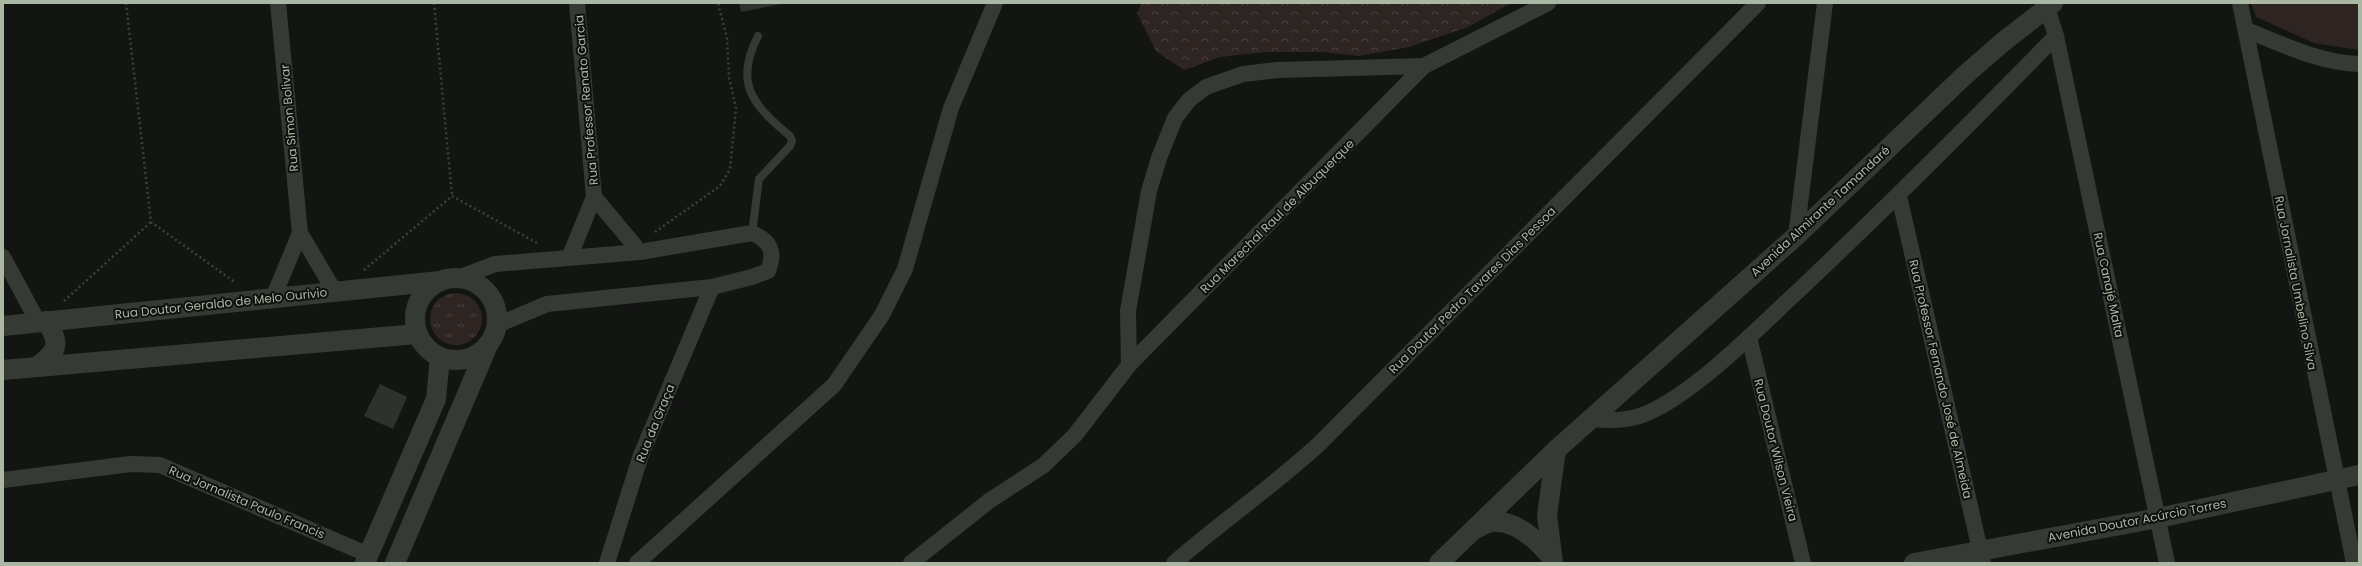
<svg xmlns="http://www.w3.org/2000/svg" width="2362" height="566" viewBox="0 0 2362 566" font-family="Poppins,sans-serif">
<defs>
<pattern id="grass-tufts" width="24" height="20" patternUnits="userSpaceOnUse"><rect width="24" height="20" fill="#2e2422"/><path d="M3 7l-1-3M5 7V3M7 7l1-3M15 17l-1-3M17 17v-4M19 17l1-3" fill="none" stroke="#49423f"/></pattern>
<pattern id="forest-crowns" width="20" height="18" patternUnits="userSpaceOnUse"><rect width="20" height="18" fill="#2e2422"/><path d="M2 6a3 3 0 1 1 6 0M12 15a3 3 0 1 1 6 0" fill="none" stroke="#49423f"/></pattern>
</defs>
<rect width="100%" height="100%" fill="#131513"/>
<circle fill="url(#grass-tufts)" cx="456" cy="319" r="26"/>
<path fill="url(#forest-crowns)" d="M1142,3H1511L1468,27L1409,47L1359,56L1322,52H1266L1220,57L1184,70L1156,51L1137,13Z"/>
<path fill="#2e2422" d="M2251,3H2359V50L2314,43L2256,17Z"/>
<g fill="#2e322e">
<path d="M739,3H781V4L741,12Z"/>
<path d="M380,384L407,397L393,429L364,416Z"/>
</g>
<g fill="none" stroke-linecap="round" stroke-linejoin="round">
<g stroke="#3c423a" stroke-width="2.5" stroke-dasharray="2 3" stroke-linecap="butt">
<path d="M126,3L151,222L236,283"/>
<path d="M434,3L452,196"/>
<path d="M452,196L537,243"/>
<path d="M655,232L720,186L730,169L736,108L729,77L727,38L718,3"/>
<path d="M364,270L452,196"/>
<path d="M64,301L151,222"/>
</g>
<path stroke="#353b34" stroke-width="8" d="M752,233L759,179L790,146L792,141L790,136C754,106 733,84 758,36"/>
<g stroke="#353b34" stroke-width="16">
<path d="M278,3L300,233L335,292"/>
<path d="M2240,3L2354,563"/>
<path d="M2047,8L2056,36L2167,563"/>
<path d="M2246,30C2282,44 2320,63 2359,64"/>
<path d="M1899,196L1983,563"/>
<path d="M594,197L640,252"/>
<path d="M1796,236L1825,3"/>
<path d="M3,257L38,322"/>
<path d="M569,258L594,197L577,3"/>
<path d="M458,278L495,264L640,252L752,233C770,241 776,251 768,271L752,277L712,287L547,304L497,325"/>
<path d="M273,298L300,233"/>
<path d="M1749,337L1803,563"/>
<path d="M1129,365L1128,311L1149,191L1159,158L1175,118L1189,100L1206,87L1243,74L1277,70L1424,66"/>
<path d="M1591,419C1614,421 1633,421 1654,410C1703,385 1756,330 1797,292C1885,209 1971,123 2056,36"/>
<path d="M3,480L131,464L160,465L369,555"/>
<path d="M607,563L641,455L712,287"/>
<path d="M637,563L834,385L882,315L905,269L951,108L995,3"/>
<path d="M911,563L989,501L1044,465L1075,435L1129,365L1424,66L1548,3"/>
<path d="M1174,563C1221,522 1272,487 1318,445L1758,3"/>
</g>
<g stroke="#353b34" stroke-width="20">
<circle cx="456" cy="319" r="41"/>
<path d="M3,326L440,281"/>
<path d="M38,366C58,351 61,343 46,321"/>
<path d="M3,370L417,334"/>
<path d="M1475,529C1480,527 1486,523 1492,522C1516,520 1537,540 1551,557"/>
<path d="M365,563L436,399L440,357"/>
<path d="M395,563L488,345"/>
<path d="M1439,563L1556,450L1796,236L1965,75L2003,42L2053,3"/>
<path d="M1553,563L1547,515L1556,450"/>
<path d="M1914,563L2158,518L2359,475"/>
</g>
</g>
<g text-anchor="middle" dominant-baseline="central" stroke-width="4" stroke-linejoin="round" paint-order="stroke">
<g font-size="12" fill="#a9b7a3" stroke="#0e100e">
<text transform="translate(586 100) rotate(-95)">Rua Professor Renato Garcia</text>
<text transform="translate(289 118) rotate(-95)">Rua Simon Bolivar</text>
<text transform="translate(1820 211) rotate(-43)">Avenida Almirante Tamandaré</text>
<text transform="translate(1277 216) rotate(-45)">Rua Marechal Raul de Albuquerque</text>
<text transform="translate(2296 283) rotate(79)">Rua Jornalista Umbelino Silva</text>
<text transform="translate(2109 285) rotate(78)">Rua Canajé Malta</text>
<text transform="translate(1472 290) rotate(-45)">Rua Doutor Pedro Tavares Dias Pessoa</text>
<text transform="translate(221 303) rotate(-6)">Rua Doutor Geraldo de Melo Ourivio</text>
<text transform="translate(1941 379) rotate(77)">Rua Professor Fernando José de Almeida</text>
<text transform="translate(655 423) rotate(-68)">Rua da Graça</text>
<text transform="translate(1776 450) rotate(76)">Rua Doutor Wilson Vieira</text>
<text transform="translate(247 502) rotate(23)">Rua Jornalista Paulo Francis</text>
<text transform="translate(2137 520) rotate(-11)">Avenida Doutor Acúrcio Torres</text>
</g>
</g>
<rect width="2362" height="566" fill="none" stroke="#a9b7a3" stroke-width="8"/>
</svg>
